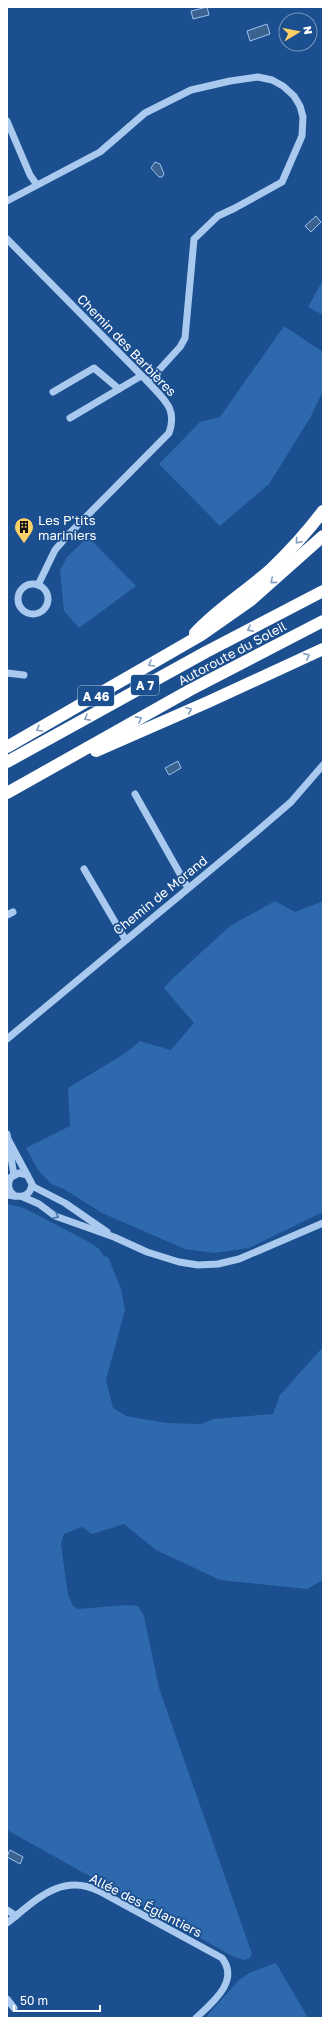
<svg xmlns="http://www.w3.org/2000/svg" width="330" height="2025" viewBox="0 0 330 2025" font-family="'Golos Text',sans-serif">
<rect width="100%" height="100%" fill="#1b4f8f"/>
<g fill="#2e69ad">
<path d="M323,280V315L308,307Z"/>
<path d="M284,326L323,352V391L310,418L269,484L220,526L159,464L200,422L220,417Z"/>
<path d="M88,537L136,586L79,628L64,611L60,571L67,557Z"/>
<path d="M275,901L295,912L323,901V1212L249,1248L214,1253L185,1249L102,1213L64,1189L51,1184L38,1170L26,1148L70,1126L68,1088L124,1054L140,1041L171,1050L194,1023L164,988L171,980L230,926Z"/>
<path d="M7,1204L24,1208L89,1242L99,1249L104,1256L108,1257L121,1289L125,1310L106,1380L113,1408L126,1416L166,1423L201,1424L213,1419L273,1414L280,1395L323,1347V1580L307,1589L220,1580L156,1550L124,1524L92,1534L82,1527L64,1534L61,1544L68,1595L73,1606L79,1609L127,1605L138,1606L144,1616L159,1688L252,1954L250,1958L245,1960L234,1957L7,1830Z"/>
<path d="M276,1963L308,2018H205L239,1980L251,1972Z"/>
</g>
<g fill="#3c6290" stroke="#9cc4f0">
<path d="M207,7L209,15L193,19L191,11Z"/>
<path d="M267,24L270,34L250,41L247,31Z"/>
<path d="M155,162L160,164L164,174L162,177H159L151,168Z"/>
<path d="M316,216L321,222L311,232L305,226Z"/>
<path d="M178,761L181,768L169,775L165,768Z"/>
<path d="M10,1850L23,1857L20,1864L7,1857Z"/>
</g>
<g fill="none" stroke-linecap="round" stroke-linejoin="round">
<g stroke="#a9c9ee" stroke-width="7">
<path d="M7,121L30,175L37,185"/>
<path d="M7,201L100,152L145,113L191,90L230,81L258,77L272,80L283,86L294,96L300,106L303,117L302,136L282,182L235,208L218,216L194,239L185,338L180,347L148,382"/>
<path d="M7,239L148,382C163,399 178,408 169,433L68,535L55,550L38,585"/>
<path d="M53,392L94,368L119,389"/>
<path d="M70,418L141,376"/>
<circle cx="33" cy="599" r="15"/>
<path d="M7,673L24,675"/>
<path d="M135,794L188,888"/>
<path d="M84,869L125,939"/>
<path d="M7,915L13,912"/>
<path d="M7,1039L255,833L291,802L323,765"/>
<path d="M7,1134L14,1175"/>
<path d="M32,1186L65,1203L107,1232"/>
<path d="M7,1195C19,1197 30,1199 32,1184L9,1141"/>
<path d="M15,1196C8,1191 7,1185 11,1177L19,1173L27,1175"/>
<path d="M23,1197L39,1204L55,1216L114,1237L147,1252L179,1262L198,1265L218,1264L239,1259L323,1223"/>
<path d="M7,1910L16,1916"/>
<path d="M7,1923C35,1901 61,1872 99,1891L222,1958C240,1981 212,2003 196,2018"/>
<path d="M7,1999L14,2008"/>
</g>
<g stroke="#fff" stroke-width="12">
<path d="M195,633C217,609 245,592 270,570C289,552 307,532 323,511"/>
<path d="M7,747L201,635L251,600L323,536"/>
<path d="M96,751L208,702L323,649"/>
<path d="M7,762L206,652L323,591"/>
<path d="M7,793L190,690L323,621"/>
</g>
</g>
<defs><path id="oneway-chevron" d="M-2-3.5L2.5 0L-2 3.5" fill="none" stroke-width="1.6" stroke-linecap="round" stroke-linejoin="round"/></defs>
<g stroke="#829ec1">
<use href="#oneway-chevron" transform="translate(298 541) rotate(131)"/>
<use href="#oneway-chevron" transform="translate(273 581) rotate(140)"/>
<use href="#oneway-chevron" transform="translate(250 629) rotate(153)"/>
<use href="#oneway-chevron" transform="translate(307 656) rotate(-24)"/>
<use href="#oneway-chevron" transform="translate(151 664) rotate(150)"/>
<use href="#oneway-chevron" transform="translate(189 710) rotate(-23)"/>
<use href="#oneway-chevron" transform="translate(87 718) rotate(151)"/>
<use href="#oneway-chevron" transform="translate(139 719) rotate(-29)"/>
<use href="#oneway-chevron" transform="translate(39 729) rotate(150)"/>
</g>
<use stroke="#4674ac" href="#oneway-chevron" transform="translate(56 1216) rotate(27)"/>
<defs>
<g id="building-pin" transform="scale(1)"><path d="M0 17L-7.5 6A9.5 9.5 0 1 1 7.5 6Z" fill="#ffd166" stroke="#1b4f8f"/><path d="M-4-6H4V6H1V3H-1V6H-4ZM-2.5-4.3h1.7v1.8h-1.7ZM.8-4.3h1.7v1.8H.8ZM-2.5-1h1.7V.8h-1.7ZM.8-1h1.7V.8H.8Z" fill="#111"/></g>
</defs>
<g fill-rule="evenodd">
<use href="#building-pin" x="24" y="527"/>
</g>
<g text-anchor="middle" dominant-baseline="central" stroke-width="3.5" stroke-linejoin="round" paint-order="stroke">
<g fill="#1b4f8f" stroke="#bbcadd" stroke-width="1">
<rect x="131" y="675" width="28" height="20" rx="3"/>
<rect x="78" y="686" width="36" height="20" rx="3"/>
</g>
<g font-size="12" font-weight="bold" fill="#fff">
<text x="145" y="685">A 7</text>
<text x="96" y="696">A 46</text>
</g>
<g font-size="13" fill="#fff" stroke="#1b4f8f">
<text transform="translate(127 345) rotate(46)">Chemin des Barbières</text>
<text transform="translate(232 653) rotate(-28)">Autoroute du Soleil</text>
<text transform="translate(160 895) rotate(-39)">Chemin de Morand</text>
<text transform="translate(146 1905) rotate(27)">Allée des Églantiers</text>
</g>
<g font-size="13" fill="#fff" stroke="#1b4f8f" text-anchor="start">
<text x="38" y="520">Les P'tits<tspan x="38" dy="15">mariniers</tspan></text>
</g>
</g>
<rect width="330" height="2025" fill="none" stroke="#ffffff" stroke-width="16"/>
<g transform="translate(298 32) rotate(80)"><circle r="19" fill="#1b4f8f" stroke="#7695bc"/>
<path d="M0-3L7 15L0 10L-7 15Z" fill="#ffd166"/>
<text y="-6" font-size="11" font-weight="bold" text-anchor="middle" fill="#ffffff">N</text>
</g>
<path d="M14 2005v6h86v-6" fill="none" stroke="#ffffff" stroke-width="2"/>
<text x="20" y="2005" font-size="12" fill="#ffffff" stroke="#1b4f8f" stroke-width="3" paint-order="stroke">50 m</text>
</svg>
